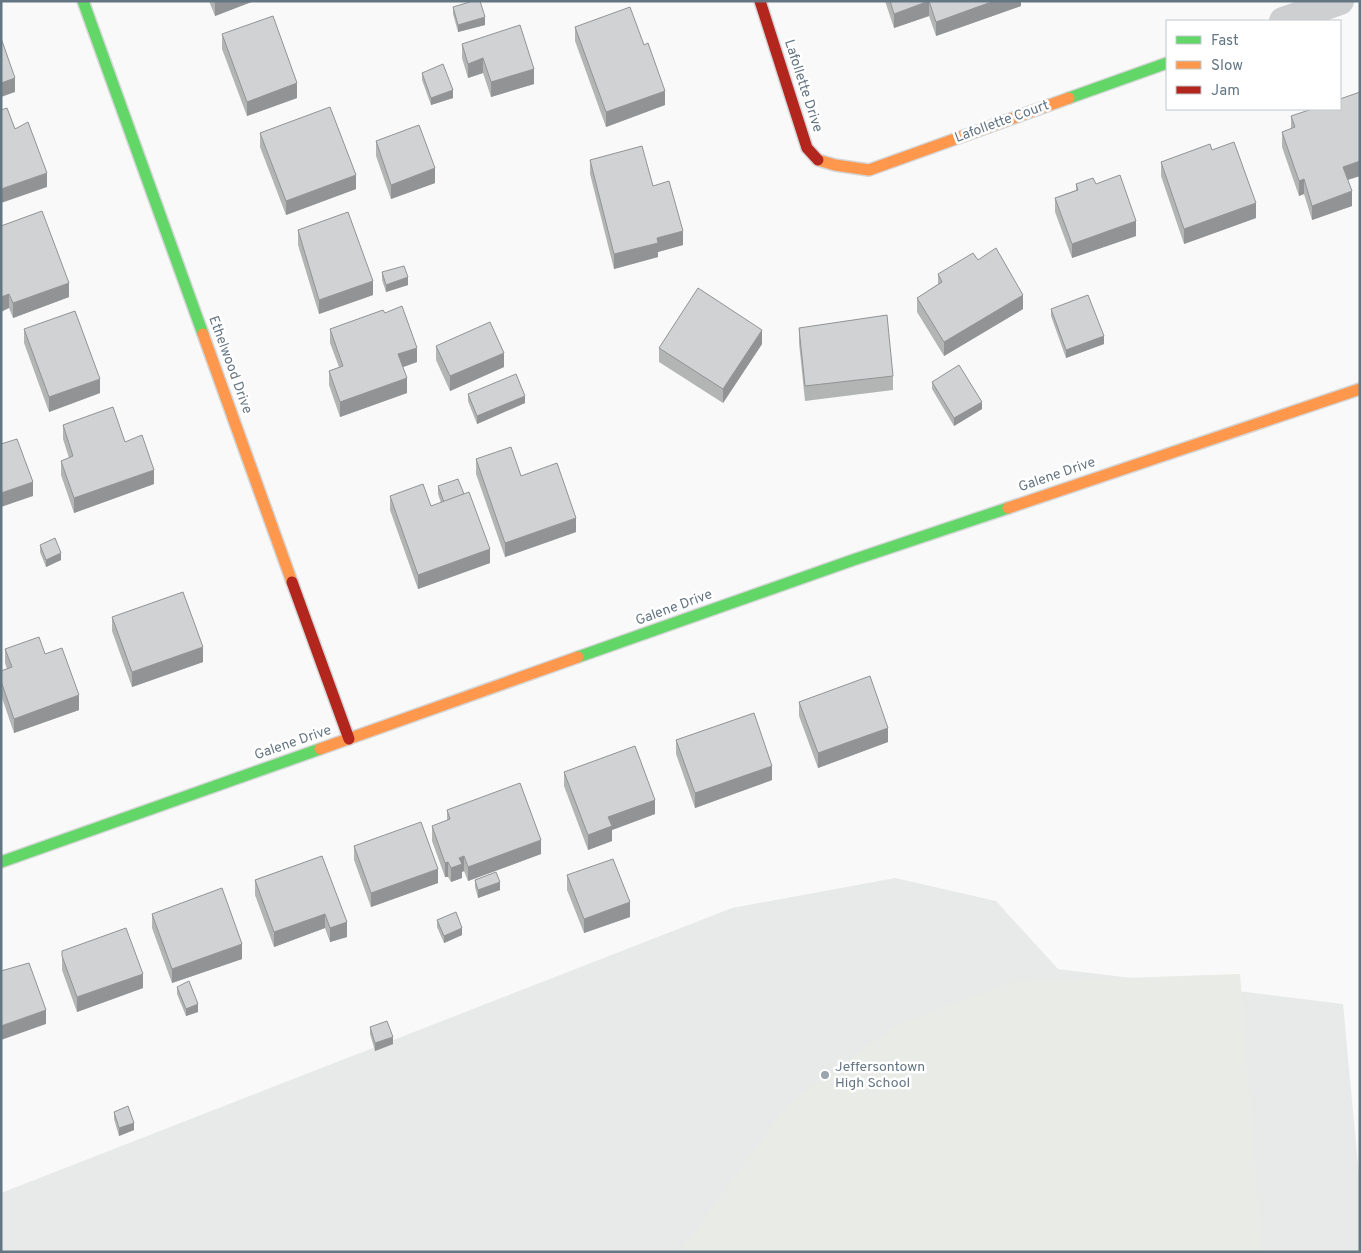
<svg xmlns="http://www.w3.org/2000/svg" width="1361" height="1253" viewBox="0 0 1361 1253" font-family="Overpass,sans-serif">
<rect width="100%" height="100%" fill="#f9f9f9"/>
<path fill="#e8e9e9" d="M895,878L996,901L1058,969L1343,1004L1360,1186V1252H1V1193L732,908Z"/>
<path fill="#e8ebe6" d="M1240,974L1262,1252H680L788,1104L895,1026L1011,982Z"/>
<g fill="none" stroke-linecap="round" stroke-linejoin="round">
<g stroke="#d5d6d7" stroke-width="14">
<g id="fast">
<path d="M83,1L203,334"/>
<path d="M1069,98L1167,63"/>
<path d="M578,657L853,560L1008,508"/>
<path d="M1,862L320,749"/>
</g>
</g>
<g stroke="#d5d6d7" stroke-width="14">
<g id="slow">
<path d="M818,160L835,165L869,170L1069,98"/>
<path d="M203,334L292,582"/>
<path d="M1008,508L1360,389"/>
<path d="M320,749L578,657"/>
</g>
</g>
<g stroke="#d5d6d7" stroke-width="14">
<g id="jam">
<path d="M760,1L807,148L818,160"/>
<path d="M292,582L349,739"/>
</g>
</g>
<path stroke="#cecfd0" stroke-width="28" d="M1283,21L1340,1"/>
<use href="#fast" stroke="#63d668" stroke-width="11"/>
<use href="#slow" stroke="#ff974d" stroke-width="11"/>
<use href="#jam" stroke="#b3261e" stroke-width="11"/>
</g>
<g fill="#b3b5b5">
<path d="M209,1H254L215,16Z"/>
<path d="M885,1H1021V6L936,36L929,16L894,28Z"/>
<path d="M453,7L485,25L458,32L453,14Z"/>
<path d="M575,27L665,105L606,127L575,41Z"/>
<path d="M222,34L297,98L247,116L222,49Z"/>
<path d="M462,44L534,84L491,97L483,73L468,78L462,58Z"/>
<path d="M422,73L453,98L431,105L422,80Z"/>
<path d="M1291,116L1360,176L1348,180L1352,206L1312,220L1304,194L1299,196L1282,147V132L1291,129Z"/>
<path d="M260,133L356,189L286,215L260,147Z"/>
<path d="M376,141L435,183L391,199L376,156Z"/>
<path d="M1212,150L1256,218L1184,244L1161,176V162Z"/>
<path d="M590,160L683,245L658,252V257L614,269L590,174Z"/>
<path d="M1076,184H1096L1136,236L1072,258L1055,212V198L1076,190Z"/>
<path d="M1,226L69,297L13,318L9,308Z"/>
<path d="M298,230L373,295L319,314L298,245Z"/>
<path d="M978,260L1023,309L944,356L917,312V298L938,284V274Z"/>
<path d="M382,272L408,285L386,292L382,280Z"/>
<path d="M1051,309L1104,344L1066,358L1051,316Z"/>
<path d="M385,313L417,362L402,367L407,393L340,417L329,385V371L339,367L330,343V329Z"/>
<path d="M799,328L893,376V390L805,401L799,343Z"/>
<path d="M24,329L100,393L49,412L24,343Z"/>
<path d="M762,344L723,403L659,362V348Z"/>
<path d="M436,346L504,367L450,391L436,360Z"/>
<path d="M932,382L982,409L954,426L932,389Z"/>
<path d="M468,394L525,403L477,424L468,401Z"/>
<path d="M63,425L125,442L154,484L74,513L61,475V461L69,458L63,439Z"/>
<path d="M476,459L521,476L576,532L505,557L476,474Z"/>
<path d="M438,486L490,563L418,589L390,510V496L431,506L441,503L438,494Z"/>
<path d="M40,545L61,560L46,567L40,552Z"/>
<path d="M112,617L203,662L132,687L112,631Z"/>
<path d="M5,649L45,654L79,710L14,733L1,695V671L7,669L5,663Z"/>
<path d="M799,702L888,742L818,768L799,716Z"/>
<path d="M676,740L772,780L695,808L676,754Z"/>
<path d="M564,772L655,814L612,830V841L588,850L564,786Z"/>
<path d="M447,810L541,854L468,881L464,871L462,872V878L451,882L448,877H445L432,841V826L447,821Z"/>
<path d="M354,846L438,883L371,907L354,860Z"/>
<path d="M322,856L347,937L330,942L325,928L274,947L255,895V880Z"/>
<path d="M567,875L630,917L584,933L567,890Z"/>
<path d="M475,880L500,890L478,898L475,887Z"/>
<path d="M152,914L242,959L172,983L152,928Z"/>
<path d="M437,920L462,935L444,943L437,927Z"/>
<path d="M62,951L143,988L77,1012L62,970Z"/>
<path d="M177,987L198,1012L186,1016L177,994Z"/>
<path d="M370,1027L393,1044L375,1051L370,1034Z"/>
<path d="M114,1112L134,1130L119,1136L114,1119Z"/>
</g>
<g fill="#929394">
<path d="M215,1H254L215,16Z"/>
<path d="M929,1V16L894,28V14Z"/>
<path d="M994,1H1021V6L936,36V22Z"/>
<path d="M485,17V25L458,32V25Z"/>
<path d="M483,58V73L468,78V64Z"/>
<path d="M534,69V84L491,97V82Z"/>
<path d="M15,78V92L1,97V83Z"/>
<path d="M297,83V98L247,116V102Z"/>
<path d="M453,90V98L431,105V98Z"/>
<path d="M665,91V105L606,127V112Z"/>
<path d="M1360,161V176L1343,181V167Z"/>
<path d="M435,168V183L391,199V185Z"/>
<path d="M47,173V187L1,203V189Z"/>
<path d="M356,175V189L286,215V201Z"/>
<path d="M1304,179V194L1299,196V181Z"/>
<path d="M1352,191V206L1312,220V206Z"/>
<path d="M1256,203V218L1184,244V229Z"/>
<path d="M1136,221V236L1072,258V244Z"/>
<path d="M683,231V245L658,252V257L614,269V254L657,238Z"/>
<path d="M408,277V285L386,292V285Z"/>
<path d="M373,281V295L319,314V300Z"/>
<path d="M69,283V297L13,318V303Z"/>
<path d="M9,294V308L1,312V297Z"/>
<path d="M1023,295V309L944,356V342Z"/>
<path d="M762,330V344L723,403V389Z"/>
<path d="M1104,336V344L1066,358V350Z"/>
<path d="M417,348V362L398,369V354Z"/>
<path d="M504,353V367L450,391V376Z"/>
<path d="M407,378V393L340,417V402Z"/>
<path d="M100,379V393L49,412V397Z"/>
<path d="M525,396V403L477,424V416Z"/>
<path d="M982,402V409L954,426V418Z"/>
<path d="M154,470V484L74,513V498Z"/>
<path d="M33,482V496L1,507V493Z"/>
<path d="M576,518V532L505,557V543Z"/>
<path d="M490,549V563L418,589V575Z"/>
<path d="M61,553V560L46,567V560Z"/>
<path d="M203,647V662L132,687V672Z"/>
<path d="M79,695V710L14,733V719Z"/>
<path d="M888,728V742L818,768V753Z"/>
<path d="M772,766V780L695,808V793Z"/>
<path d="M655,800V814L612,830V841L588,850V835L608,817Z"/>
<path d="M541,840V854L468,881V867Z"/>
<path d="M464,856V871L462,872V878L451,882V868L459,858Z"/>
<path d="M448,862V877H445V863Z"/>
<path d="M438,869V883L371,907V893Z"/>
<path d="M500,882V890L478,898V890Z"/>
<path d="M630,902V917L584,933V919Z"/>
<path d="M325,914V928L274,947V932Z"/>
<path d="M347,922V937L330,942V928Z"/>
<path d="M462,928V935L444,943V936Z"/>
<path d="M242,944V959L172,983V969Z"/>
<path d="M143,974V988L77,1012V997Z"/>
<path d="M198,1004V1012L186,1016V1009Z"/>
<path d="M46,1010V1024L1,1040V1026Z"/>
<path d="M393,1037V1044L375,1051V1043Z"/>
<path d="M134,1123V1130L119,1136V1128Z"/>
</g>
<g fill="#d0d2d3" stroke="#929394">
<path d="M473,1H480L485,17L458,25L453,7Z"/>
<path d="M890,1H994L936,22L929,1L894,14Z"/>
<path d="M630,7L644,45L648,43L665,91L606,112L575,27Z"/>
<path d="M273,16L297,83L247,102L222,34Z"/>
<path d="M520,25L534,69L491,82L483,58L468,64L462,44Z"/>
<path d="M1,38L15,78L1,83Z"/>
<path d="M443,64L453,90L431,98L422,73Z"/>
<path d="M1360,92V161L1343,167L1352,191L1312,206L1304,179L1299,181L1282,132L1295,127L1291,116L1312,109H1340V99Z"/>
<path d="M330,107L356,175L286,201L260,133Z"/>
<path d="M7,108L15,129L28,122L47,173L1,189V110Z"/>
<path d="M419,125L435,168L391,185L376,141Z"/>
<path d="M1234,142L1256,203L1184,229L1161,162L1210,144L1212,150Z"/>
<path d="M642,146L653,186L669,181L683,231L657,238L658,243L614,254L590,160Z"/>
<path d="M1120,175L1136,221L1072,244L1055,198L1078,190L1076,184L1093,178L1096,184Z"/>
<path d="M42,211L69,283L13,303L9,294L1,297V226Z"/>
<path d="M348,212L373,281L319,300L298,230Z"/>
<path d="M996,248L1023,295L944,342L917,298L942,282L938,274L973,253L978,260Z"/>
<path d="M404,266L408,277L386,285L382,272Z"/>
<path d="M698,288L762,330L723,389L659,348Z"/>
<path d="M1088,295L1104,336L1066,350L1051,309Z"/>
<path d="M402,306L417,348L398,354L407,378L340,402L329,371L343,366L330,329L383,310L385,313Z"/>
<path d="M75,311L100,379L49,397L24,329Z"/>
<path d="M887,315L893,376L805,386L799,328Z"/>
<path d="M490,322L504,353L450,376L436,346Z"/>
<path d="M959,365L982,402L954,418L932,382Z"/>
<path d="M516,374L525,396L477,416L468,394Z"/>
<path d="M113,407L125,442L142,435L154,470L74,498L61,461L73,456L63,425Z"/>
<path d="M17,439L33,482L1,493V444Z"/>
<path d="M511,447L521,476L557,463L576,518L505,543L476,459Z"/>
<path d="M458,479L464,494L444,502L438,486Z"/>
<path d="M423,484L431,506L469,492L490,549L418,575L390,496Z"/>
<path d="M55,538L61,553L46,560L40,545Z"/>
<path d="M183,592L203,647L132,672L112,617Z"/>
<path d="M39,637L45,654L62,648L79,695L14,719L1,681V671L12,667L5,649Z"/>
<path d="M870,676L888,728L818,753L799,702Z"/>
<path d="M754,713L772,766L695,793L676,740Z"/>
<path d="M635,746L655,800L608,817L612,826L588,835L564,772Z"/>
<path d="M520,783L541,840L468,867L464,856L459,858L462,864L451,868L448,862L445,863L432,826L450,819L447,810Z"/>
<path d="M421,822L438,869L371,893L354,846Z"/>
<path d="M322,856L347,922L330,928L325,914L274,932L255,880Z"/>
<path d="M613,859L630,902L584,919L567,875Z"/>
<path d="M496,872L500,882L478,890L475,880Z"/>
<path d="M222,888L242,944L172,969L152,914Z"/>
<path d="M456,912L462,928L444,936L437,920Z"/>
<path d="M126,928L143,974L77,997L62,956V951Z"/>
<path d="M29,963L46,1010L1,1026V971Z"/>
<path d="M189,981L198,1004L186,1009L177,987Z"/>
<path d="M387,1021L393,1037L375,1043L370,1027Z"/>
<path d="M128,1106L134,1123L119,1128L114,1112Z"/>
</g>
<circle fill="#99a4ac" stroke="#fff" stroke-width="2" cx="825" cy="1075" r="5"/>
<g text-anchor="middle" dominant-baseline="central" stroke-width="5" stroke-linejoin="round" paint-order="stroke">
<g font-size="14" fill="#657683" stroke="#fff">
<text transform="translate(803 86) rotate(72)">Lafollette Drive</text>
<text transform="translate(1002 122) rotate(-20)">Lafollette Court</text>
<text transform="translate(230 365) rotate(70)">Ethelwood Drive</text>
<text transform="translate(1057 475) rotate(-19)">Galene Drive</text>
<text transform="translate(674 608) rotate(-20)">Galene Drive</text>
<text transform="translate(293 743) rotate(-19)">Galene Drive</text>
</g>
<g font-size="14" fill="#657683" stroke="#fff" text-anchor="start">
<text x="835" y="1067">Jeffersontown<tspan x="835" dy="16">High School</tspan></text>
</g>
</g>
<rect width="1361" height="1253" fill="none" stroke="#657683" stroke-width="5"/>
<rect x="1166" y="20" width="175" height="90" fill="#ffffff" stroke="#c1c8cd"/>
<rect x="1176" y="36" width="25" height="8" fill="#63d668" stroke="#c1c8cd"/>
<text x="1211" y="45" font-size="15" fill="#657683">Fast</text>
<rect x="1176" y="61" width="25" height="8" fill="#ff974d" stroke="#c1c8cd"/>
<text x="1211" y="70" font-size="15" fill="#657683">Slow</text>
<rect x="1176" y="86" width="25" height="8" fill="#b3261e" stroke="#c1c8cd"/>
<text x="1211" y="95" font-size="15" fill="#657683">Jam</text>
</svg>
